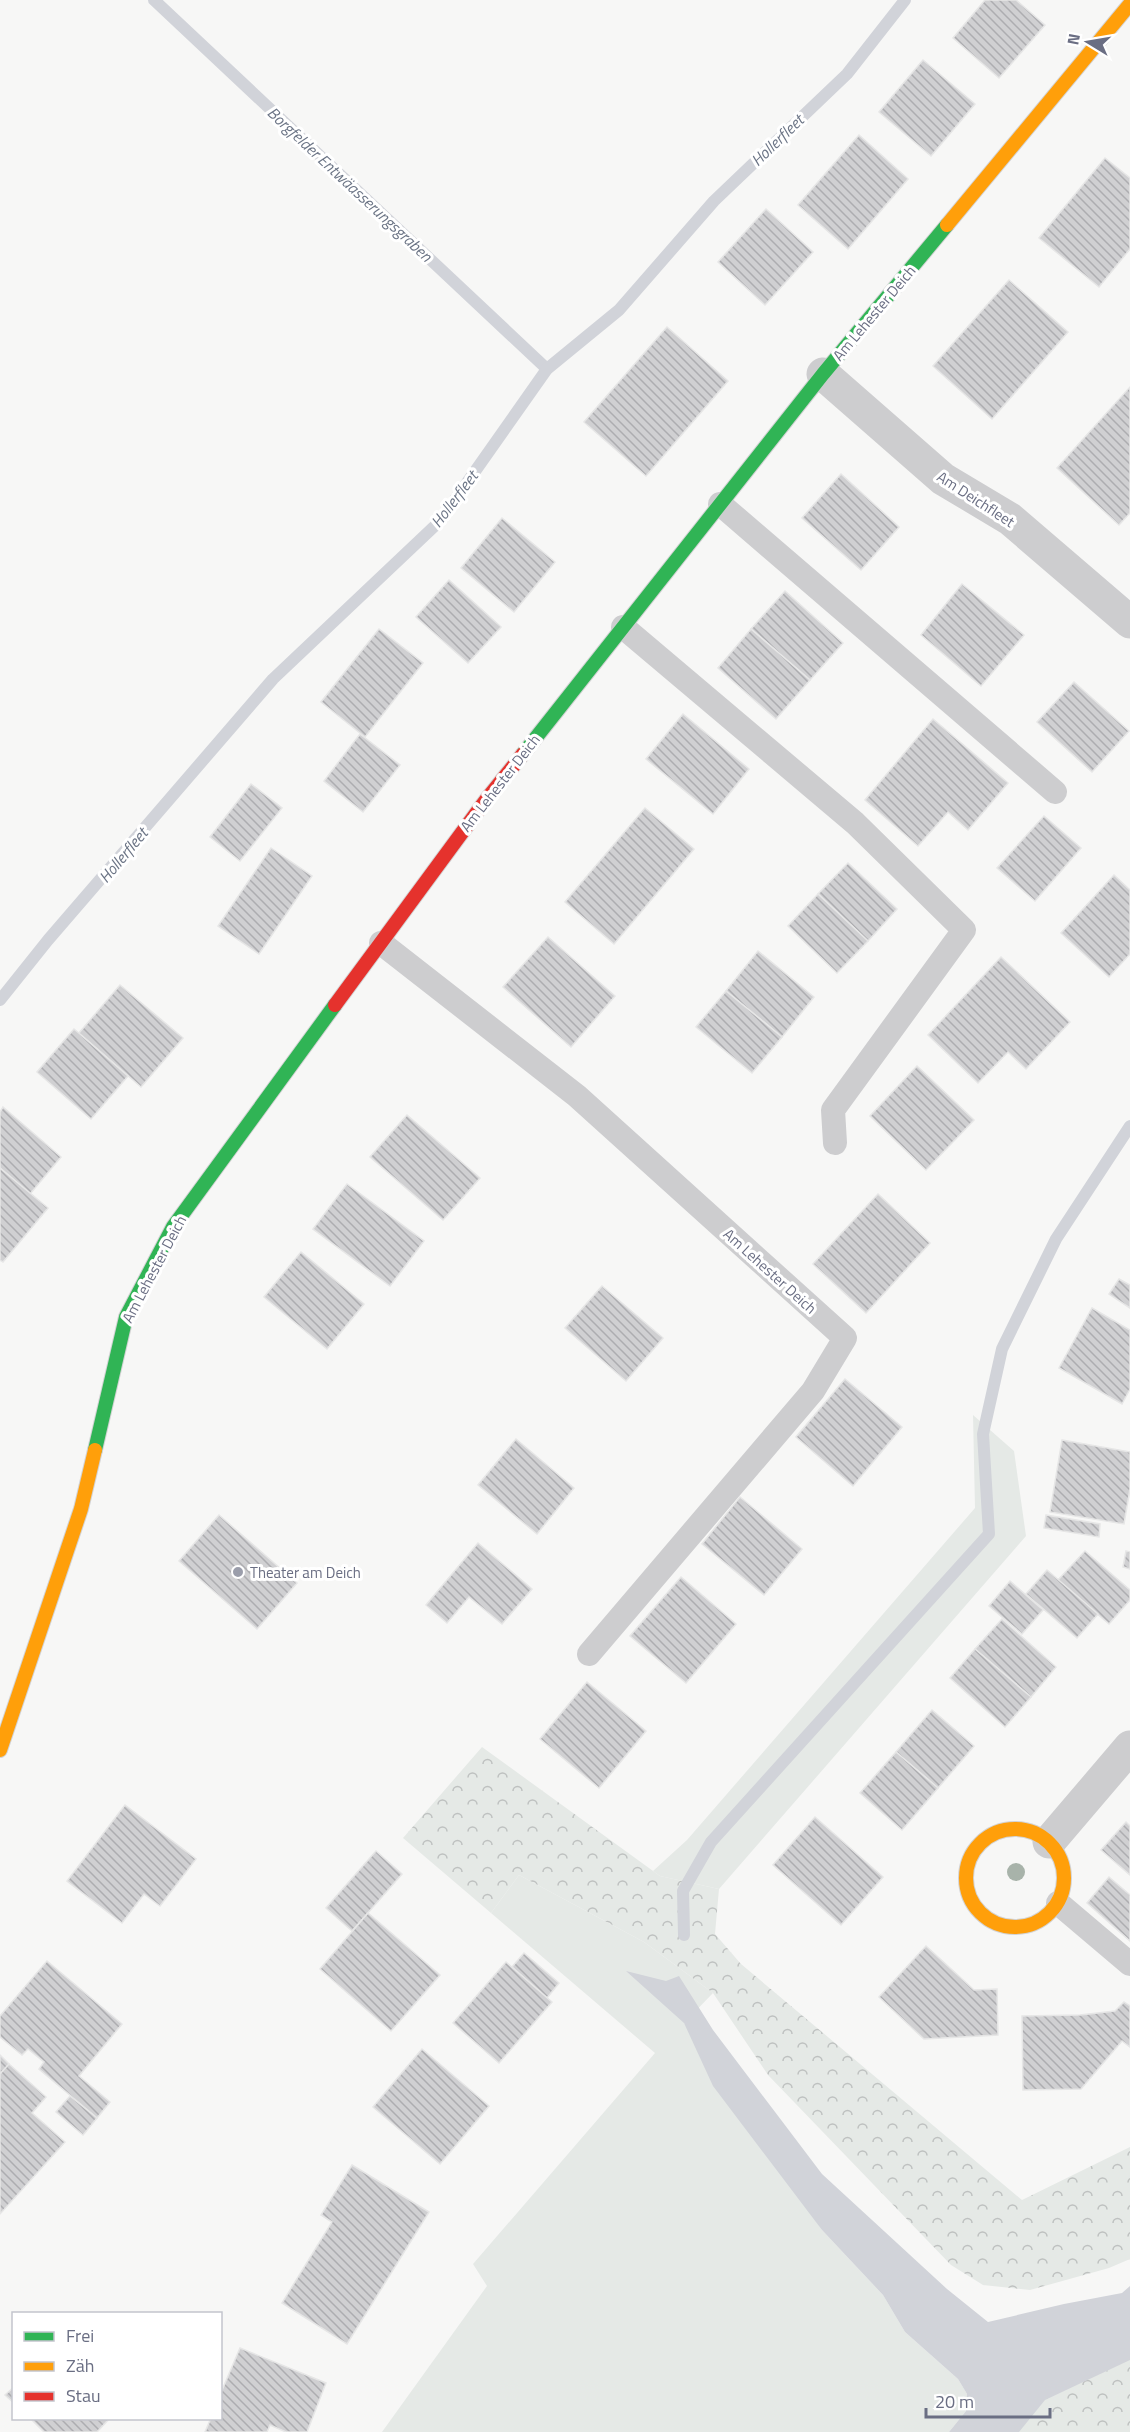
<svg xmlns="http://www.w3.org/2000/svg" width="1130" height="2432" viewBox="0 0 1130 2432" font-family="'Titillium Web',sans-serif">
<defs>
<pattern id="park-crowns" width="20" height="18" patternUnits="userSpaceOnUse" patternTransform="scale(1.5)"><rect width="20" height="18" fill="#e5e9e6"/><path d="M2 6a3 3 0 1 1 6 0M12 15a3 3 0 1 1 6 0" fill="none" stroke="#bec1c0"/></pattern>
<pattern id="building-back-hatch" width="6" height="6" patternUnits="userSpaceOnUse" patternTransform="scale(1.5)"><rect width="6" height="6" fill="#d0d0d2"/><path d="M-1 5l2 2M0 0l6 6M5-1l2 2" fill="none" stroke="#adadb0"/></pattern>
</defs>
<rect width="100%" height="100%" fill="#f7f7f6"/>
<g fill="#e5e9e6">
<path d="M973,1415L1014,1451L1026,1536L719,1889L660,1876L653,1871L687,1840L975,1508Z"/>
<path d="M519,1875L644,1942L713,1993L684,2023L822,2230L883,2295L905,2332L958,2379L967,2394L966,2411L949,2432H382L487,2286L473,2264L655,2053L491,1913Z"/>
</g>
<g fill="url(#park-crowns)">
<path d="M482,1747L660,1876L719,1889L715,1934L741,1964L1022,2200L1130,2147V2259L1109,2268L1030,2290L983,2285L951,2265L768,2075L713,1993L644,1942L519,1875L491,1913L403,1838Z"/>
<path d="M1130,2319V2432H984Z"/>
</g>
<path fill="#d1d3d9" d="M626,1971L666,1981L679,1976L713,2030L822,2174L947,2289L988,2322L1064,2304L1122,2293L1130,2286V2360L1045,2400L1019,2432H949L966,2411L967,2394L958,2379L905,2332L883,2295L822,2230L713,2086L684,2023Z"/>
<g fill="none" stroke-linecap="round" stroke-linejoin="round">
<g stroke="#d1d3d9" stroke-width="12">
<path d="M154,0L547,369"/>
<path d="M0,1000L48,940L273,679L440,521L547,369L619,310L714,201L847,74L905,0"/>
<path d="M684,1935L683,1891L711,1842L989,1534L983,1434L1002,1349L1056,1239L1130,1126"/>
</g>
</g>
<g fill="url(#building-back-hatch)" stroke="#e6e6e6" stroke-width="1.5">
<path d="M985,0H1016L1045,25L999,78L953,38Z"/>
<path d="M923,60L975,104L931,156L879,112Z"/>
<path d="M859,135L908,179L848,249L798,205Z"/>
<path d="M1105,158L1130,178V249L1099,287L1039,238Z"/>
<path d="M766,209L813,252L765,305L718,262Z"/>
<path d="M1009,280L1068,332L992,419L933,366Z"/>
<path d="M667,327L728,381L646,476L584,422Z"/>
<path d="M1130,387V513L1119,525L1057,468Z"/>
<path d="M841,474L899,527L861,570L802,518Z"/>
<path d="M502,518L555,562L514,612L461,568Z"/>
<path d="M449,580L501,627L468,663L416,617Z"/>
<path d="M962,584L1024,635L981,686L921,635Z"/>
<path d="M785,591L843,643L810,680L751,629Z"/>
<path d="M379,629L423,663L365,737L321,702Z"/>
<path d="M751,629L810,680L776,719L718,668Z"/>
<path d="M1074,682L1129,731L1092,772L1037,722Z"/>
<path d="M683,714L749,769L713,814L646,759Z"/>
<path d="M933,719L1008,783L968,830L948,812L918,846L865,800Z"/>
<path d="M360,734L400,765L363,812L324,781Z"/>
<path d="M251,784L282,808L240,861L210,837Z"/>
<path d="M645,808L694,849L614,944L565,902Z"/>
<path d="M1044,816L1081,848L1035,901L997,868Z"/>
<path d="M271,848L312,876L259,954L218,926Z"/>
<path d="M848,863L897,909L868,941L818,894Z"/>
<path d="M1114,875L1130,890V954L1109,977L1061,933Z"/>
<path d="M818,894L868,941L837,973L788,926Z"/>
<path d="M548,937L615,996L571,1047L503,987Z"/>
<path d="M758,951L814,997L782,1037L726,991Z"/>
<path d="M1001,957L1070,1022L1026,1069L1008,1052L978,1083L928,1035Z"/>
<path d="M120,985L183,1038L141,1087L79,1033Z"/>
<path d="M726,991L782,1037L752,1073L696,1027Z"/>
<path d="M74,1029L128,1076L91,1119L37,1072Z"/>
<path d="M917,1066L974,1120L926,1170L870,1116Z"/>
<path d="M3,1107L61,1157L30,1194L0,1168V1112Z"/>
<path d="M407,1115L480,1178L443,1220L370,1157Z"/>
<path d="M0,1168L48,1208L3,1262L0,1260Z"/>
<path d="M347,1184L424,1241L390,1286L313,1229Z"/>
<path d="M878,1194L930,1243L866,1313L813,1264Z"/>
<path d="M301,1252L364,1304L327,1349L264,1297Z"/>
<path d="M1119,1279L1130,1285V1308L1109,1294Z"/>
<path d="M602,1286L663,1338L626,1381L565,1328Z"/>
<path d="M1092,1308L1130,1330V1389L1122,1404L1059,1368Z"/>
<path d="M845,1379L902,1427L853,1486L796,1437Z"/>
<path d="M516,1439L574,1488L537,1534L478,1485Z"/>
<path d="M1062,1440L1130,1452V1489L1124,1524L1050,1512Z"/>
<path d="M740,1497L802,1549L764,1595L702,1544Z"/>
<path d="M219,1515L297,1583L257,1629L179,1561Z"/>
<path d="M1046,1515L1100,1524L1099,1537L1044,1528Z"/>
<path d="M478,1543L532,1589L502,1624L469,1597L447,1623L426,1605Z"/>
<path d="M1085,1551L1130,1590V1600L1109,1624L1058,1580Z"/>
<path d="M1126,1551L1130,1552V1569L1123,1567Z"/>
<path d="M1047,1570L1098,1614L1077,1638L1026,1594Z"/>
<path d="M681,1577L736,1624L686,1683L630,1636Z"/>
<path d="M1010,1581L1043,1610L1022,1634L989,1606Z"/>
<path d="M1002,1619L1056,1667L1031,1697L975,1649Z"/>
<path d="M975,1649L1031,1697L1005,1727L950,1678Z"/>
<path d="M587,1682L646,1731L599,1788L540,1739Z"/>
<path d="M932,1710L974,1746L938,1788L896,1752Z"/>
<path d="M896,1752L938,1788L902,1830L860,1793Z"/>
<path d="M125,1805L196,1859L160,1906L144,1894L122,1923L67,1881Z"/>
<path d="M815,1817L883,1877L841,1925L773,1865Z"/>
<path d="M1126,1822L1130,1826V1875L1101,1850Z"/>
<path d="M376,1851L402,1874L352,1931L326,1908Z"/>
<path d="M1109,1877L1130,1895V1941L1087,1903Z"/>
<path d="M368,1913L440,1975L391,2031L320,1969Z"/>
<path d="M926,1946L974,1990L997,1989L998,2035L924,2039L879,1997Z"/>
<path d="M524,1953L559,1983L547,1998L512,1967Z"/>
<path d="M47,1961L122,2024L79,2076L110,2102L97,2118L39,2069L44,2062L28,2049L22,2055L0,2037V2016Z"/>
<path d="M506,1962L552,2002L499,2063L453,2023Z"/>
<path d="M1124,2002L1130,2006V2047L1122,2041L1081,2089L1023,2090L1022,2016L1080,2015L1115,2011Z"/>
<path d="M422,2049L489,2106L440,2164L373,2107Z"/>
<path d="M0,2055L9,2064L0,2074Z"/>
<path d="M9,2064L46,2097L32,2113L65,2142L0,2214V2074Z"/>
<path d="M70,2096L97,2118L83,2135L56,2112Z"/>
<path d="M352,2165L429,2212L347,2344L282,2303L332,2222L321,2215Z"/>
<path d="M240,2348L326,2383L307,2432H286L270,2425L267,2432H205L211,2418H220V2395Z"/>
<path d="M14,2387V2403L5,2395Z"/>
<path d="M30,2418H107L108,2420L97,2432H44Z"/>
</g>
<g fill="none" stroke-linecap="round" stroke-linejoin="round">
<g stroke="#d3d3d4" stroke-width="16">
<g id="fast">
<path d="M523,754L823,374L947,225"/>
<path d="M95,1450L126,1317L173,1227L335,1005"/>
</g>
</g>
<g stroke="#d3d3d4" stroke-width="16">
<g id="slow">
<path d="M947,225L1130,4"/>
<path d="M0,1750L81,1509L95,1450"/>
<circle cx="1015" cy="1878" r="49"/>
</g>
</g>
<g stroke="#d3d3d4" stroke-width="16">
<path id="jam" d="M335,1005L486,800L523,754"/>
</g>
<g stroke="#cdcdcf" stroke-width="24">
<path d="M720,504L1055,792"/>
<path d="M623,627L855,823L964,930L833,1110L835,1143"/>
<path d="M381,943L577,1096L845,1338L813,1391L589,1654"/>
<path d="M1058,1903L1130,1964"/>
</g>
<g stroke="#cdcdcf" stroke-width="33">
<path d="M823,374L943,479L1010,519L1130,622"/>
<path d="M1049,1842L1130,1747"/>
</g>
<use href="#fast" stroke="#30b455" stroke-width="14"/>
<use href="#slow" stroke="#ff9f0a" stroke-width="14"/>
<use href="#jam" stroke="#e5322d" stroke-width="14"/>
</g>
<circle fill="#a8b3aa" cx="1016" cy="1872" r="9"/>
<circle fill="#9b9eab" stroke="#fff" stroke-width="2" cx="238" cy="1572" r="6"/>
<g text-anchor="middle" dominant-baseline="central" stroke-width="6" stroke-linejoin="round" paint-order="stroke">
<g font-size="15" fill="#6a6e83" stroke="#fff">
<text transform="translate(874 313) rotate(-50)">Am Lehester Deich</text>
<text transform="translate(976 499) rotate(33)">Am Deichfleet</text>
<text transform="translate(500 783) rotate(-52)">Am Lehester Deich</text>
<text transform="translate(154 1269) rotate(-62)">Am Lehester Deich</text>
<text transform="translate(770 1271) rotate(42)">Am Lehester Deich</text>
</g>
<g font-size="15" fill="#6a6e83" stroke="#fff" text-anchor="start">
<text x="250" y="1572">Theater am Deich</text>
</g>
<g font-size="16" font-style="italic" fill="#6b7485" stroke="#fff">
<text transform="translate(777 140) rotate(-44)">Hollerfleet</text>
<text transform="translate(350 184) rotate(43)">Borgfelder Entwäasserungsgraben</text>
<text transform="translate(454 499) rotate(-53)">Hollerfleet</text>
<text transform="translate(123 855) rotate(-50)">Hollerfleet</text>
</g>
</g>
<rect x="12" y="2312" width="210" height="108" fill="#ffffff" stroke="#c3c5cd" stroke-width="1.5"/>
<rect x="24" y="2332" width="30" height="9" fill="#30b455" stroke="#c3c5cd" stroke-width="1.5"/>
<text x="66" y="2342" font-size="18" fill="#6a6e83">Frei</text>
<rect x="24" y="2362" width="30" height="9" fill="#ff9f0a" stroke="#c3c5cd" stroke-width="1.5"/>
<text x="66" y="2372" font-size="18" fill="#6a6e83">Zäh</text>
<rect x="24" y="2392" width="30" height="9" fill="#e5322d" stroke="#c3c5cd" stroke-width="1.5"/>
<text x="66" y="2402" font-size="18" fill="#6a6e83">Stau</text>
<g transform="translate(1088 42) rotate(281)" stroke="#ffffff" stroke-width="4.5" paint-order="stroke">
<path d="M0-4.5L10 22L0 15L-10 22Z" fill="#6a6e83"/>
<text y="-9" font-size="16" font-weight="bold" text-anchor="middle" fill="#6a6e83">N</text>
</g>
<path d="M926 2408v9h124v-9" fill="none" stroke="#6a6e83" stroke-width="3"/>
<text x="935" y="2408" font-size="18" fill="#6a6e83" stroke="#ffffff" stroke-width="4.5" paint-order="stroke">20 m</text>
</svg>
